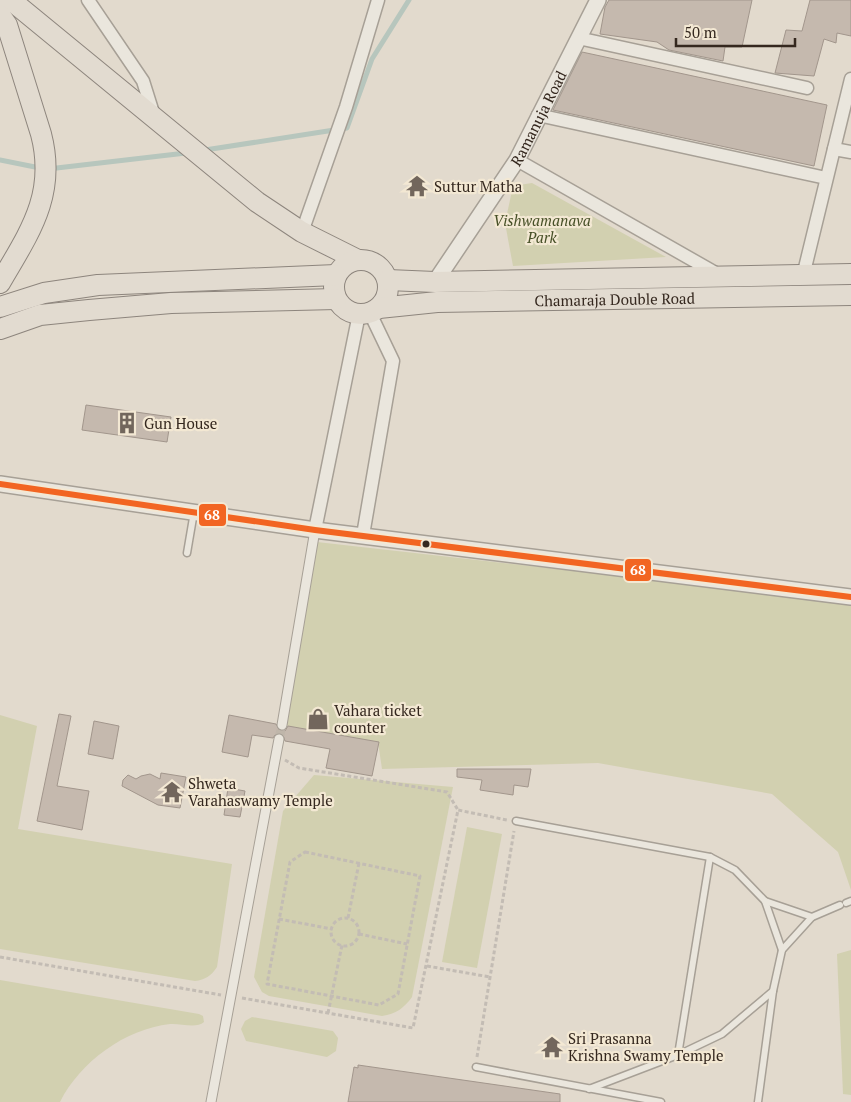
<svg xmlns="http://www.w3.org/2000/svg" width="851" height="1102" viewBox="0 0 851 1102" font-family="'PT Serif',serif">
<rect width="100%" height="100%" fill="#e2dacd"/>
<g fill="#d2d0b0">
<path d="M532,183L666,257L513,266L505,223L513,186Z"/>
<path d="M317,542L851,602V890L838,852L772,794L598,763L382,769L378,742L282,725Z"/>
<path d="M0,715L37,726L18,829L232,864L217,967C212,975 205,980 195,981L0,949Z"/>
<path d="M314,775L453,787L412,997C404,1008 396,1014 382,1016L269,996L262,992L254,977L283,811Z"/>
<path d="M467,827L502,834L477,968L442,962Z"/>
<path d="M851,950V1095L843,1094L837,954Z"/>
<path d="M0,980L199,1014L203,1016L204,1022C196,1029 180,1023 170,1024C125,1029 80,1062 60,1102H0Z"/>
<path d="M252,1017L333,1031L338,1038L336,1051L327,1057L246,1041L241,1029L245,1021Z"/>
</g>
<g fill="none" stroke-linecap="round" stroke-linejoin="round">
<g stroke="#b7c6bd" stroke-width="5">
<path d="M205,150L347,128L372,59L409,0"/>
<path d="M0,160L40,168"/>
<path d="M48,169L186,153"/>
</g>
</g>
<g fill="#c5b9ae" stroke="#a2968c">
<path d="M609,0H752L742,47H725L723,61L669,50L657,42L600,34L605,7Z"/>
<path d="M810,0H851V36L837,33L836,43L824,39L814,76L775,73L786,30L802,31Z"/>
<path d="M582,52L827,105L814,166L553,110Z"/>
<path d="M86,405L171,417L167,442L82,430Z"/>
<path d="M59,714L71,716L57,786L89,791L82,830L37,821Z"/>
<path d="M229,715L276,724L280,731H285L288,726L379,742L372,776L326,768L330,749L285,741L283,735L280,733L275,735L273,738L252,735L248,757L222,752Z"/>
<path d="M94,721L119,726L113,759L88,754Z"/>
<path d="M457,769H531L528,787L514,785L513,795L480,790L482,780L457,777Z"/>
<path d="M161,773L186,777L180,808L158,805L122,786L123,780L128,775L136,779L141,776L150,774L160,779Z"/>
<path d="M228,788L245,791L240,817L224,815Z"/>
<path d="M358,1065L560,1094V1102H348L354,1067L358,1068Z"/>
</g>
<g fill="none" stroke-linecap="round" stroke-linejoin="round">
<path stroke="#bfb6aa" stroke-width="9" stroke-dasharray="9 4.5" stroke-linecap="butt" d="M279,739L282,725"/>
<g stroke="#a7a096" stroke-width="9">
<g id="service">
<path d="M187,553L194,512"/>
<path d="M516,821L710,857L735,870L765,901L812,917"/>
<path d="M765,901L782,950"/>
<path d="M846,903L851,901"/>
<path d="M678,1055L710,857"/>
<path d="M476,1067L661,1102"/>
<path d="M589,1089L678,1055L722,1034L773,991L782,950L812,917L840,905"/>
<path d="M758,1102L773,991"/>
</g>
</g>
<g stroke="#a7a096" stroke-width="11">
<g id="pedestrian">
<path d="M282,725L315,530"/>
<path d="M211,1102L279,739"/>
</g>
</g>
<g stroke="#a7a096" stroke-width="15">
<g id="minor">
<path d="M88,0L143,81L154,116"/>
<path d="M578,38L807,88"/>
<path d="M538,115L826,178"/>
<path d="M834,149L851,152"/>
<path d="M517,160L719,275"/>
<path d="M302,232L346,107L378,0"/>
<path d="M803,276L851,79"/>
<path d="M315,530L359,314"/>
<path d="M363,535L393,361L370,313"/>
</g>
</g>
<g stroke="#a7a096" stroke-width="18">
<g id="tertiary">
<path id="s1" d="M435,282L517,160L598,0"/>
<path d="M0,484L315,530L851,597"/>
</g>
</g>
<g stroke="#8d857d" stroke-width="22">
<g id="primary">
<path d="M0,5L12,1L257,202L302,232L356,259"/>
<path d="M0,15L7,25L41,134C57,195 29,233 0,283"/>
<circle cx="361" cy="287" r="27"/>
<path d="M388,280L435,282L851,274"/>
<path d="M0,307L44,293L98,285L336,275"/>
<path id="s2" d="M379,308L437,302L851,295"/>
<path d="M0,329L40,315L89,310L171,303L336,299"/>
</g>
</g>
<g stroke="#c3bcb4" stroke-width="3" stroke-dasharray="4 2.5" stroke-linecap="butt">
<path d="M285,760L299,768L447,792L458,810"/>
<path d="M305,852L420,876L398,994L379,1005L267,984L290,862Z"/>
<path d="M348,918L359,863"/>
<circle cx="345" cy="932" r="14"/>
<path d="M279,919L332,929"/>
<path d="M359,934L407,944"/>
<path d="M0,957L221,995"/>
<path d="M427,966L490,977"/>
<path d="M242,998L413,1028L458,810L507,820"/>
<path d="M328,1013L342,945"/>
<path d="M477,1057L514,831"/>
</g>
<use href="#service" stroke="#eae6dd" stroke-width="6"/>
<use href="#pedestrian" stroke="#eae6dd" stroke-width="9"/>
<use href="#minor" stroke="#eae6dd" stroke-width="12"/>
<use href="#tertiary" stroke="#eae6dd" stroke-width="15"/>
<use href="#primary" stroke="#e2dbd0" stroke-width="20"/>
<g stroke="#f3e8d3" stroke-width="10">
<path id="bus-1" d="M0,484L315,530L851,597"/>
</g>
<use href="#bus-1" stroke="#f26522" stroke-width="6"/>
</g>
<defs>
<g id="temple-bare" transform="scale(1.725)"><path d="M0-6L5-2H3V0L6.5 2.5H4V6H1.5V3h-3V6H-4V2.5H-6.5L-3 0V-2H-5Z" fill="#72665c" stroke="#f3e8d3" stroke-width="2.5" paint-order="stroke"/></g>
<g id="building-bare" transform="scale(1.725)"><path d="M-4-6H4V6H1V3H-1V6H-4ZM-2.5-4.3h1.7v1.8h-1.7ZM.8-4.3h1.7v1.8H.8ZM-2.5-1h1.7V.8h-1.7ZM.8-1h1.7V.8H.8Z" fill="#72665c" stroke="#f3e8d3" stroke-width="2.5" paint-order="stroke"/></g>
<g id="shop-bare" transform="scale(1.725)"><path d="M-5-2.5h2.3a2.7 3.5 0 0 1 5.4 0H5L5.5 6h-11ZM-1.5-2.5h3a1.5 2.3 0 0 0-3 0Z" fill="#72665c" stroke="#f3e8d3" stroke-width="2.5" paint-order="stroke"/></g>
</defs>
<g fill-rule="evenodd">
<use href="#temple-bare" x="417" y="186"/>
<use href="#building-bare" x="127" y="423"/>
<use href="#shop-bare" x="318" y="719"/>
<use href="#temple-bare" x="172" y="792"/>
<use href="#temple-bare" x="552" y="1047"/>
</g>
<circle fill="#35281f" stroke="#f3e8d3" stroke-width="2" cx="426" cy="544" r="4.5"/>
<g text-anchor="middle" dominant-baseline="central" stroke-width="4.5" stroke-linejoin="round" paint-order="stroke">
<g font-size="15" fill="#35281f" stroke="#f3e8d3">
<text stroke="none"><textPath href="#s1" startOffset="194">Ramanuja Road</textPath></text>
<text stroke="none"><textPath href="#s2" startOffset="236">Chamaraja Double Road</textPath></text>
</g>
<g font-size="15" fill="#35281f" stroke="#f3e8d3" text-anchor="start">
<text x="434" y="186">Suttur Matha</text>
<text x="144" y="423">Gun House</text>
<text x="334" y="710">Vahara ticket<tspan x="334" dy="17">counter</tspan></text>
<text x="188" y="783">Shweta<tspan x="188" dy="17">Varahaswamy Temple</tspan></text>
<text x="568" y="1038">Sri Prasanna<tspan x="568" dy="17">Krishna Swamy Temple</tspan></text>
</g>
<g font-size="15" font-style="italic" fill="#475027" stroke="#f3e8d3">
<text x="542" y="220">Vishwamanava<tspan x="542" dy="17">Park</tspan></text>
</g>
</g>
<g stroke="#f3e8d3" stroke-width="2">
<rect x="198" y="503" width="29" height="24" rx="5" fill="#f26522"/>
<rect x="624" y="558" width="28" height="24" rx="5" fill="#f26522"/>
</g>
<g font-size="14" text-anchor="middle" font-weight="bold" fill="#fff">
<text x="212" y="520">68</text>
<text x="638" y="575">68</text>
</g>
<path d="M676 38v8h119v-8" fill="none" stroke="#35281f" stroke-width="2.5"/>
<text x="684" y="38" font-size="15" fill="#35281f" stroke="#f3e8d3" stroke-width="4" paint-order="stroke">50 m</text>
</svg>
